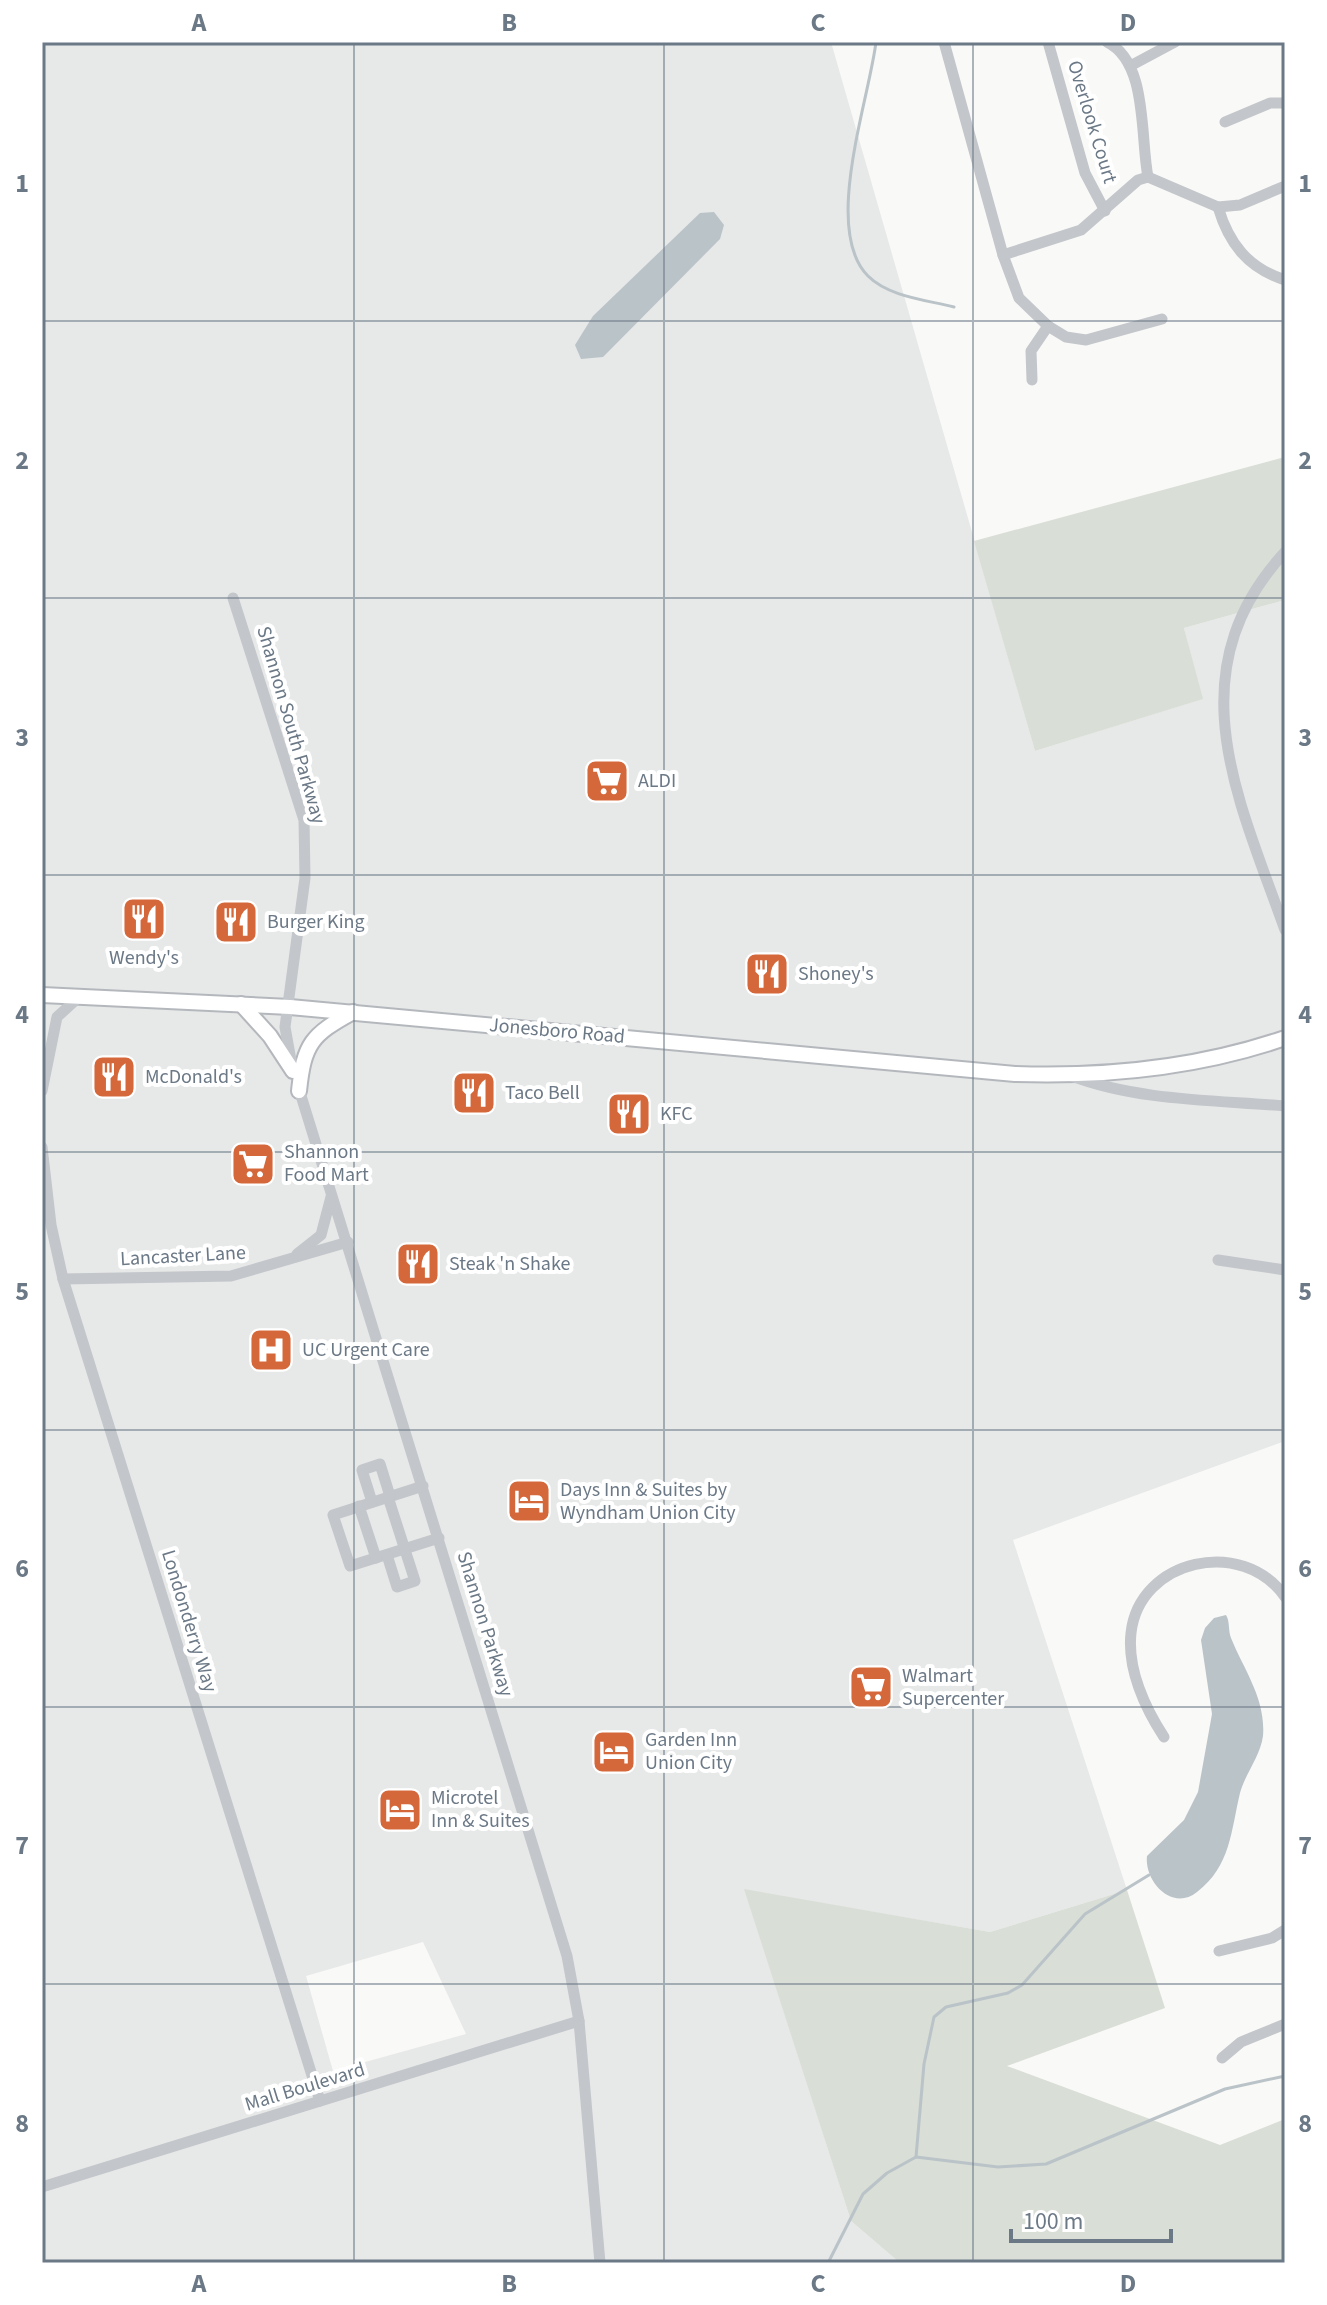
<svg xmlns="http://www.w3.org/2000/svg" width="1327" height="2305" viewBox="0 0 1327 2305" font-family="'Source Sans 3',sans-serif">
<rect width="100%" height="100%" fill="#f9f9f7"/>
<path fill="#e7e8e8" fill-rule="evenodd" d="M42,42H831L1035,751L1202,699L1184,628L1285,600V1441L1013,1540L1127,1890L990,1932L745,1890L851,2221L900,2263H42ZM423,1942L466,2034L333,2071L306,1976Z"/>
<g fill="#d9ded7">
<path d="M1285,457V600L1184,628L1203,699L1035,751L974,541Z"/>
<path d="M744,1889L990,1932L1127,1890L1165,2008L1007,2066L1220,2145L1285,2119V2263H900L851,2221Z"/>
</g>
<g fill="#bac3c8">
<path d="M714,212L724,225L720,239L603,357L581,359L575,345L593,316L700,213Z"/>
<path d="M1226,1615C1230,1621 1228,1630 1231,1638C1244,1670 1266,1699 1263,1736C1260,1757 1245,1774 1240,1793C1231,1830 1231,1866 1197,1892C1172,1912 1144,1881 1147,1856L1184,1820L1198,1792L1212,1714L1201,1640L1205,1628L1214,1618Z"/>
</g>
<g fill="none" stroke-linecap="round" stroke-linejoin="round">
<g stroke="#bac3c8" stroke-width="3">
<path d="M876,42C869,100 822,230 868,276C889,297 927,300 954,307"/>
<path d="M916,2157L924,2064L934,2017L946,2007L1008,1993L1022,1985L1085,1914L1149,1875"/>
<path d="M828,2263L863,2194L887,2173L916,2157L998,2167L1046,2164L1225,2089L1285,2076"/>
</g>
<g stroke="#b4b8bd" stroke-width="18">
<g id="major">
<path d="M42,995L290,1007L1015,1074C1107,1077 1198,1068 1285,1038"/>
<path d="M241,1004L270,1036L293,1071"/>
<path d="M299,1091C304,1044 311,1035 353,1012"/>
</g>
</g>
<g stroke="#c3c6ca" stroke-width="11">
<path d="M944,42L1003,255L1019,298L1048,326L1066,337L1086,340L1162,319"/>
<path d="M1048,42L1085,173L1105,211"/>
<path d="M1107,42C1148,62 1140,136 1148,177"/>
<path d="M1132,65L1175,42"/>
<path d="M1225,122L1270,103H1285"/>
<path d="M1218,207C1229,244 1248,268 1285,280"/>
<path d="M1003,255L1081,230L1138,180L1148,177L1218,207L1240,205L1285,186"/>
<path d="M1032,380L1031,351L1048,326"/>
<path d="M1285,552C1174,672 1239,800 1285,930"/>
<path d="M233,598L304,820L305,878L285,1027L292,1066"/>
<path d="M1072,1076C1138,1101 1216,1100 1285,1106"/>
<path d="M298,1086L567,1956L579,2021L600,2263"/>
<path d="M42,1091L57,1017L79,997"/>
<path d="M42,1147L51,1225L63,1279L320,2101"/>
<path d="M297,1254L321,1235L331,1197"/>
<path d="M1218,1260L1285,1270"/>
<path d="M63,1279L231,1276L348,1242"/>
<path d="M423,1486L333,1515L350,1566L439,1538"/>
<path d="M372,1502L362,1470L380,1464L390,1496"/>
<path d="M359,1506L376,1558"/>
<path d="M387,1555L397,1587L415,1581L388,1497"/>
<path d="M1164,1737C1145,1708 1127,1669 1131,1633C1139,1559 1243,1536 1285,1597"/>
<path d="M1219,1951L1272,1938L1285,1930"/>
<path d="M1222,2058L1241,2042L1285,2024"/>
<path d="M42,2187L579,2021"/>
</g>
<use href="#major" stroke="#fff" stroke-width="14"/>
</g>
<path fill="none" stroke="#6b7886" stroke-width="2" stroke-opacity="0.55" d="M354,42V2263M664,42V2263M973,42V2263M42,321H1285M42,598H1285M42,875H1285M42,1152H1285M42,1430H1285M42,1707H1285M42,1984H1285"/>
<defs>
<g id="supermarket-square" transform="scale(2.3)"><rect x="-9" y="-9" width="18" height="18" rx="4" fill="#d5683b" stroke="#fff"/><path d="M-6-5.5h2.5l.6 2H6L4.5 2H-2.5L-4.4-4H-6ZM-1.5 3.2a1.3 1.3 0 1 0 .1 0ZM3 3.2a1.3 1.3 0 1 0 .1 0Z" fill="#fff"/></g>
<g id="restaurant-square" transform="scale(2.3)"><rect x="-9" y="-9" width="18" height="18" rx="4" fill="#d5683b" stroke="#fff"/><path d="M-5-6h1v4h1v-4h1v4h1v-4h1v5L-1.5 .5V6h-2V.5L-5-1ZM5-6V6H3V1.5H1.5Q1.5-4 5-6Z" fill="#fff"/></g>
<g id="hospital-square" transform="scale(2.3)"><rect x="-9" y="-9" width="18" height="18" rx="4" fill="#d5683b" stroke="#fff"/><path d="M-5-5h3v3.5h4V-5h3V5h-3V1.5h-4V5h-3Z" fill="#fff"/></g>
<g id="hotel-square" transform="scale(2.3)"><rect x="-9" y="-9" width="18" height="18" rx="4" fill="#d5683b" stroke="#fff"/><path d="M-6-4.5h1.5V1H6V5H4.5V3h-9V5H-6ZM-4 0a1.8 1.8 0 1 1 3.6 0ZM.5 0V-2.5h3Q6-2.5 6 0Z" fill="#fff"/></g>
</defs>
<g fill-rule="evenodd">
<use href="#supermarket-square" x="607" y="781"/>
<use href="#restaurant-square" x="144" y="919"/>
<use href="#restaurant-square" x="236" y="922"/>
<use href="#restaurant-square" x="767" y="974"/>
<use href="#restaurant-square" x="114" y="1077"/>
<use href="#restaurant-square" x="474" y="1093"/>
<use href="#restaurant-square" x="629" y="1114"/>
<use href="#supermarket-square" x="253" y="1164"/>
<use href="#restaurant-square" x="418" y="1264"/>
<use href="#hospital-square" x="271" y="1350"/>
<use href="#hotel-square" x="529" y="1501"/>
<use href="#supermarket-square" x="871" y="1687"/>
<use href="#hotel-square" x="614" y="1752"/>
<use href="#hotel-square" x="400" y="1810"/>
</g>
<g text-anchor="middle" dominant-baseline="central" stroke-width="8" stroke-linejoin="round" paint-order="stroke">
<g font-size="20" fill="#6b7886" stroke="#fff">
<text transform="translate(1092 122) rotate(73)">Overlook Court</text>
<text transform="translate(291 725) rotate(74)">Shannon South Parkway</text>
<text transform="translate(557 1031) rotate(5)">Jonesboro Road</text>
<text transform="translate(183 1256) rotate(-3)">Lancaster Lane</text>
<text transform="translate(189 1621) rotate(73)">Londonderry Way</text>
<text transform="translate(485 1624) rotate(73)">Shannon Parkway</text>
<text transform="translate(305 2087) rotate(-17)">Mall Boulevard</text>
</g>
<g font-size="20" fill="#6b7886" stroke="#fff" text-anchor="start">
<text x="638" y="781">ALDI</text>
<text x="267" y="922">Burger King</text>
<text x="144" y="958" text-anchor="middle">Wendy's</text>
<text x="798" y="974">Shoney's</text>
<text x="145" y="1077">McDonald's</text>
<text x="505" y="1093">Taco Bell</text>
<text x="660" y="1114">KFC</text>
<text x="284" y="1152">Shannon<tspan x="284" dy="23">Food Mart</tspan></text>
<text x="449" y="1264">Steak 'n Shake</text>
<text x="302" y="1350">UC Urgent Care</text>
<text x="560" y="1490">Days Inn &amp; Suites by<tspan x="560" dy="23">Wyndham Union City</tspan></text>
<text x="902" y="1676">Walmart<tspan x="902" dy="23">Supercenter</tspan></text>
<text x="645" y="1740">Garden Inn<tspan x="645" dy="23">Union City</tspan></text>
<text x="431" y="1798">Microtel<tspan x="431" dy="23">Inn &amp; Suites</tspan></text>
</g>
</g>
<rect width="1327" height="2305" fill="none" stroke="#ffffff" stroke-width="88"/>
<path d="M1011 2229v12h160v-12" fill="none" stroke="#6b7886" stroke-width="4"/>
<text x="1023" y="2229" font-size="24" fill="#6b7886" stroke="#ffffff" stroke-width="6" paint-order="stroke">100 m</text>
<rect x="44" y="44" width="1239" height="2217" fill="none" stroke="#6b7886" stroke-width="3"/>
<g font-size="26" text-anchor="middle" font-weight="bold" fill="#6b7886">
<text x="199" y="31">A</text>
<text x="509" y="31">B</text>
<text x="818" y="31">C</text>
<text x="1128" y="31">D</text>
<text x="22" y="192">1</text>
<text x="1305" y="192">1</text>
<text x="22" y="469">2</text>
<text x="1305" y="469">2</text>
<text x="22" y="746">3</text>
<text x="1305" y="746">3</text>
<text x="22" y="1023">4</text>
<text x="1305" y="1023">4</text>
<text x="22" y="1300">5</text>
<text x="1305" y="1300">5</text>
<text x="22" y="1577">6</text>
<text x="1305" y="1577">6</text>
<text x="22" y="1854">7</text>
<text x="1305" y="1854">7</text>
<text x="22" y="2132">8</text>
<text x="1305" y="2132">8</text>
<text x="199" y="2292">A</text>
<text x="509" y="2292">B</text>
<text x="818" y="2292">C</text>
<text x="1128" y="2292">D</text>
</g>
</svg>
